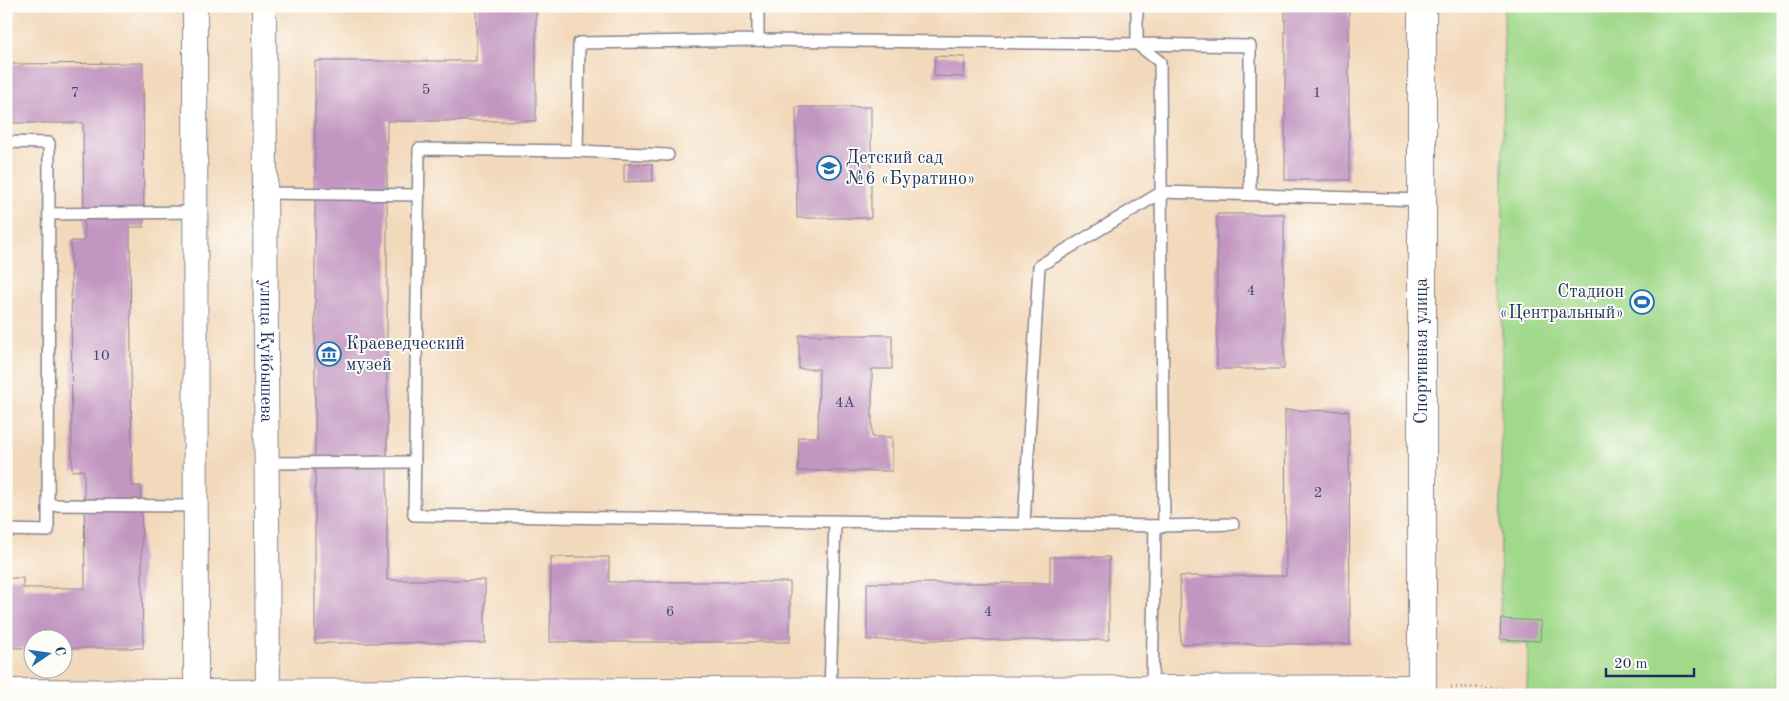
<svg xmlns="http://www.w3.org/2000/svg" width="1789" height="701" viewBox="0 0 1789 701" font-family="'Old Standard TT',serif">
<rect width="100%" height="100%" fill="#fdfcf7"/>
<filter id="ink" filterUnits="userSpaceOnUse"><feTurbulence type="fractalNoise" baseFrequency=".02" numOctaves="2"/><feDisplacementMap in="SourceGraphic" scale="10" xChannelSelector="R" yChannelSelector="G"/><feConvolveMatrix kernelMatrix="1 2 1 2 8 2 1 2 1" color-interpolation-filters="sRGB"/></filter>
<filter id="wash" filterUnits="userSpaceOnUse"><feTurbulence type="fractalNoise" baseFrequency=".0096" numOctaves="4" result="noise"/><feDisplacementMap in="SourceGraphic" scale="20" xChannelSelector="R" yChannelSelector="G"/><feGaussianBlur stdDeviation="1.12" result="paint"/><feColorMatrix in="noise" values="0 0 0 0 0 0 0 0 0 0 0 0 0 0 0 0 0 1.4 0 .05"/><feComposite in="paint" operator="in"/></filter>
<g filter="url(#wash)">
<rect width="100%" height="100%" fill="#f3d9bb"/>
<path fill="#a1d98b" stroke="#5e8474" d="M1504,6H1783V695H1527L1528,644L1500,643Z"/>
<g id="blocks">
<g fill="#c396c1">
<path d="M476,6H536V121H387V580H485V643H315V61H476Z"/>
<rect x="1285" y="6" width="64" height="174"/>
<path d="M935,56L965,57L964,77L934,76Z"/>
<path d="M143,63L144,227H130L132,486H141L143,648H62V638H32V648H6V578H23V588H85L84,470L72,471L71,241H84L83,123H6V64Z"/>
<path d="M796,107H871V218H797Z"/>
<path d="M624,164H652L653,181L624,182Z"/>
<rect x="1217" y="214" width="67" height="155"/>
<path d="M799,335H892V369H872V437H892V471H798L799,437H818L819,369H799Z"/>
<path d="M1285,410L1349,411L1350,644H1181L1180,576H1286Z"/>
<path d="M551,557H609V582H790V642H550Z"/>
<path d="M1050,557H1109V640H867V583H1050Z"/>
<path d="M1501,619L1541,621L1540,641L1500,639Z"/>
</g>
</g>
</g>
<g filter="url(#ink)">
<use href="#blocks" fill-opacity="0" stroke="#87848c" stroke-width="1"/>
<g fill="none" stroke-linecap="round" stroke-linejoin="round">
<g stroke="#87848c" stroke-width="14">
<g id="lane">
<path d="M1137,6V44L758,40L579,43L577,151L419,149L414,515L1164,526L1160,62L1137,44L1250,46V194"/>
<path d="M758,40V6"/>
<path d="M6,142L49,143L48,531L6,530"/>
<path d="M577,151L668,155"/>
<path d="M265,193L419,195"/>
<path d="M49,214L195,212"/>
<path d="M267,463L415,462"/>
<path d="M48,505L196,506"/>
<path d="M1024,524L1039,266L1162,192L1422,200"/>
<path d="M1164,526L1233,524"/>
<path d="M1152,688L1155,526"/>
<path d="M830,693L835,521"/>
</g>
</g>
<g stroke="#87848c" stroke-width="26">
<g id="street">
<path d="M195,6L196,695"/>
<path id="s1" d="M264,6L268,695"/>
<path d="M6,691L196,692L1422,687"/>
</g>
</g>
<g stroke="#87848c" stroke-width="30">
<path id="secondary" d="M1422,695V6"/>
</g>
<g stroke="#87848c" stroke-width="3" stroke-dasharray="1 4" stroke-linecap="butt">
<path d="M1451,687L1527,689L1536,695"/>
<path d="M1527,689L1783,691"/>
</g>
<use href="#lane" stroke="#fff" stroke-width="11"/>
<use href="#street" stroke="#fff" stroke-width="24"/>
<use href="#secondary" stroke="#fff" stroke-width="28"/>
</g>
</g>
<defs>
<g id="school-ring" transform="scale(1.25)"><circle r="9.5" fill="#fdfcf7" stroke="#1f6fb2" stroke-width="1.5"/><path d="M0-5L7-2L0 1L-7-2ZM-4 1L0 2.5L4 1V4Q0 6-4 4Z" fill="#1f6fb2"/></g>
<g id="stadium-ring" transform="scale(1.25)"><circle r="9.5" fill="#fdfcf7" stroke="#1f6fb2" stroke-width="1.5"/><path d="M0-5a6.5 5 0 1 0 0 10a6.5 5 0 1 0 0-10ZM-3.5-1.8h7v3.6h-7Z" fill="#1f6fb2"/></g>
<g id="museum-ring" transform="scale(1.25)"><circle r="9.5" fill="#fdfcf7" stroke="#1f6fb2" stroke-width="1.5"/><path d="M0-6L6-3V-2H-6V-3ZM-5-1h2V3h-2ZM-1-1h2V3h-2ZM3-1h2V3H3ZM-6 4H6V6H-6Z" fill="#1f6fb2"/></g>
</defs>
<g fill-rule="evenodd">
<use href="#school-ring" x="829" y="168"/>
<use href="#stadium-ring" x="1642" y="302"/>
<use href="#museum-ring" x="329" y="354"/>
</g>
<g text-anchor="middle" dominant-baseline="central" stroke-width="4" stroke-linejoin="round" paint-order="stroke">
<g font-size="15" fill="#454977">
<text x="426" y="90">5</text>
<text x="75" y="93">7</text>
<text x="1317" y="93">1</text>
<text x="1251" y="291">4</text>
<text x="101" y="356">10</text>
<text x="845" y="403">4А</text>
<text x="1318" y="493">2</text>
<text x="670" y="612">6</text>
<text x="988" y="612">4</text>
</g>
<g font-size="18" fill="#1b2f5e" stroke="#fdfcf7" text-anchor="start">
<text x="846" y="158">Детский сад<tspan x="846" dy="21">№6 «Буратино»</tspan></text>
<text x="1624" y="292" text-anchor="end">Стадион<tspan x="1624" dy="21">«Центральный»</tspan></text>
<text x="346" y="344">Краеведческий<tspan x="346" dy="21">музей</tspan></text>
</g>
<g font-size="18" fill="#1b2f5e" stroke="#fdfcf7">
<text stroke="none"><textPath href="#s1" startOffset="345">улица Куйбышева</textPath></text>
<text transform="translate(1422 351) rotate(-90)">Спортивная улица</text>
</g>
</g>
<rect width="1789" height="701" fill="none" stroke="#fdfcf7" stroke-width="25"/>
<g transform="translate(48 654) rotate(77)"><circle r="24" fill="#fdfcf7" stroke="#a3aaba"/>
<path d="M0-4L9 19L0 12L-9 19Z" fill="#1f6fb2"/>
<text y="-8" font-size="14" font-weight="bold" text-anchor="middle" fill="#1b2f5e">С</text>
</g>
<path d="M1606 668v8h88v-8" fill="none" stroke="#1b2f5e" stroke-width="2.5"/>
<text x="1614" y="668" font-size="15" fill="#1b2f5e" stroke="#fdfcf7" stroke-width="4" paint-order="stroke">20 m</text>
</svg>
